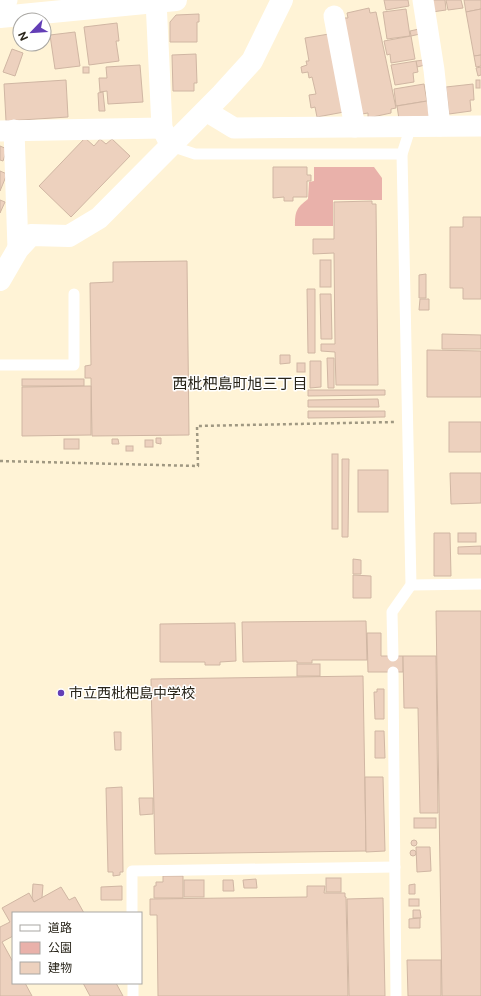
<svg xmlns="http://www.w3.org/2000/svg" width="481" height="996" viewBox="0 0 481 996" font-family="'Public Sans','Noto Sans JP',sans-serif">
<rect width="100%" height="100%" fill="#fff3d6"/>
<path fill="#e9b1aa" d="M314,167H374L382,178V200H333V226H295C295,212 296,208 308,199L309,182L314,181Z"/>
<g fill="#edd1be" stroke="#d0b6a3">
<path d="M384,0H408L409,6L386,10Z"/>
<path d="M431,0H445L446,10L432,12Z"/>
<path d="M446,0H461L463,8L448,10Z"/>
<path d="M464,0H481V9L466,12Z"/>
<path d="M369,8L370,13L376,12L396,108L391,109V113L368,118V113L362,114L343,18H348L347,13Z"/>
<path d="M406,9L410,36L387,39L383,12Z"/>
<path d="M481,9V55L474,56L466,12Z"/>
<path d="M199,14V22H197V42H170V22L176,15Z"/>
<path d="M117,23L119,41H116L119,61L89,65L84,27Z"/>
<path d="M419,29L420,34L411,36L410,31Z"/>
<path d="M75,32L80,66L55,69L50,35Z"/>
<path d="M329,34L344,112L317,117L315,107L311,108L309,95L316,94L312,77L309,78L308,72L302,73L301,67L307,65L306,61H309L305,38Z"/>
<path d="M411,36L415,59L391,63L390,54L387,55L384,41Z"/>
<path d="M12,49L23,53L15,76L3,72Z"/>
<path d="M196,54L197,83H194V91H173L172,55Z"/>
<path d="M481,55V66L476,67L474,56Z"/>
<path d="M424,60L425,65L417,67L416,61Z"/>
<path d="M416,61L418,72L413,73L414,82L395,85L391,65Z"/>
<path d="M140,65L143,102L108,104L107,91L100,92L99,78H107L106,67Z"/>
<rect x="83" y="67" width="6" height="6"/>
<path d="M481,67V75L478,76L476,68Z"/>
<path d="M66,80L68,117L6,121L4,84Z"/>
<rect x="476" y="80" width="4" height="8"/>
<path d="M424,84L427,101L396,106L394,89Z"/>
<path d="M473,84L474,100H470L471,111L449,114L446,87Z"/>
<path d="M103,92L105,111H99L98,93Z"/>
<path d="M427,101L430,119H399L397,106Z"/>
<path d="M85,138L94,146L100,139L106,144L112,139L130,156L71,217L39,186Z"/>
<path d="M0,146L7,149L3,161L0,160Z"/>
<path d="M273,167H307V175H311V181H307V197H293V201H284V197L273,198Z"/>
<path d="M0,171L7,174L0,191Z"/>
<path d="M0,200L5,202L0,213Z"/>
<path d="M372,201V204H376L378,385H336L335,352L321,351V344H335L334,253L313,254V239H334V202Z"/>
<path d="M463,217H481V299H463V288H450V227H463Z"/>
<rect x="320" y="260" width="11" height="27"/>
<path d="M187,261L189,435L92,436L91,378H85V366L91,365L90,283L113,282V262Z"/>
<path d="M426,274V298H419V275Z"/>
<path d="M307,289H315V353H308Z"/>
<path d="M320,294H331L332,339H321Z"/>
<path d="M420,299H429V310H419Z"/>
<path d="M442,334L481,335V349H442Z"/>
<path d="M427,350L481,351V397H427Z"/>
<path d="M280,355H290V363L280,364Z"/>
<path d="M327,358H334V388H328Z"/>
<path d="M310,361H321V387L310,388Z"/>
<rect x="297" y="363" width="8" height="9"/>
<rect x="22" y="379" width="62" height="7"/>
<path d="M91,386V435L22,436V387Z"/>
<path d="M308,390H385V395L308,396Z"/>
<path d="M378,399L379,407H308V400Z"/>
<path d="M308,411H385V417L308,418Z"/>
<rect x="449" y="422" width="32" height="30"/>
<path d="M156,438H161V444L156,443Z"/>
<rect x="64" y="439" width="15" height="10"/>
<path d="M112,439H118L119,444H112Z"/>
<rect x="145" y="440" width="8" height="7"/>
<rect x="126" y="446" width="7" height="5"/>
<rect x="332" y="454" width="6" height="75"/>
<path d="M342,459H349L348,537H342Z"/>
<rect x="358" y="470" width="30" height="42"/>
<path d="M450,473H481V503L451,504Z"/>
<path d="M434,533H450L451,576H434Z"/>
<rect x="458" y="533" width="18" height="9"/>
<path d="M481,546V554H458V547Z"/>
<path d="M353,559L361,560V574H353Z"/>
<path d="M353,575L371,576V598H353Z"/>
<path d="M436,611H481V996H442Z"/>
<path d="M366,621L367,660H312V663H297V661L243,662L242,622Z"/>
<path d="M235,623L236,661L220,662V665H205V662H160V624Z"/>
<path d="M367,633H381V656H403V672H368Z"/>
<path d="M403,656H436L438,813H420L418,708H404Z"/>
<rect x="297" y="664" width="23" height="12"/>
<path d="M363,676L366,851L155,854L151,679Z"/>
<path d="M377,689H384V719H375L374,692H377Z"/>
<path d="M375,731H384L385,758H375Z"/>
<path d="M114,732H121V750H115Z"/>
<path d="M365,777H383L385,851L366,852Z"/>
<path d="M122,787L123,872H120V875L113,876V872H108L106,788Z"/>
<path d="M139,798H153V814L140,815Z"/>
<rect x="414" y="818" width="22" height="10"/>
<circle cx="414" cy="843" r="3"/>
<path d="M416,847H430L431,871L417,872Z"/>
<circle cx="413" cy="853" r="3"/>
<path d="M163,876H183V898H154V886H156V882H163Z"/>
<rect x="326" y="878" width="15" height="14"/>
<path d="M256,879L257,888H244L243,880Z"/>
<rect x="184" y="880" width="20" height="17"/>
<path d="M223,880H233L234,891H223Z"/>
<path d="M33,884L43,885L42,898L34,902L32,898Z"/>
<path d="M415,884V894H409V885Z"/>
<path d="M122,886V900H101V887Z"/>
<path d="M307,886H325L324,893H345V897H346L348,996H158L157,915H150V899L307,897Z"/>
<path d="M61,887L69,900L75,897L84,913H13V936L2,942L13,962V983H25L32,996H0V927L10,922L2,908L29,893L34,902Z"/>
<path d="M383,898L385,996H349L347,899Z"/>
<rect x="409" y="899" width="10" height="7"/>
<path d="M413,910H420L421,918H413Z"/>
<path d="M420,918V928H409V919Z"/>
<path d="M407,960H441V996H408Z"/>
<path d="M83,983H116L123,996H90Z"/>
</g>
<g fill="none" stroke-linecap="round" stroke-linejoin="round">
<path stroke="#a09882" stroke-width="2.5" stroke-dasharray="3 3" stroke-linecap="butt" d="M0,461L198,466L197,426L395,422"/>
<g stroke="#fff" stroke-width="11">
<path d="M171,146L195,154H402"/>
<path d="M0,365H74V294"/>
<path d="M411,585L481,584"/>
<path d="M393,656L392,612L411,585L402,154L411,126"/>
<path d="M393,672L396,996"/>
<path d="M132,913V871L395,867"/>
<path d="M133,983V996"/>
</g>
<g stroke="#fff" stroke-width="21">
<path d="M156,0L162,128L168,140"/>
<path d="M423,0L434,70L440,126"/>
<path d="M0,15L7,0"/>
<path d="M334,16L355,127"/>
<path d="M206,111L234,128L481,126"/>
<path d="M14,130L18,249"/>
<path d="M0,131L162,128"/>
</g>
<path stroke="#fff" stroke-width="22" d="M0,280L18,249L31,235L69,236L99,218L222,94L252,61L282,0"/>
<path stroke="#fff" stroke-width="22" d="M0,17L176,0"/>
</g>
<circle fill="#633eb6" stroke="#fff" stroke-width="1.5" cx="61" cy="693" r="4"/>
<g text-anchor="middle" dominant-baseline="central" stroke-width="3" stroke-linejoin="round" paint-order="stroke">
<g font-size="14" fill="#282419" stroke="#fff" text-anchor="start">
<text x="69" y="693">市立西枇杷島中学校</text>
</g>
<g font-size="15" fill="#282419" stroke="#fff">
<text x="240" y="383">西枇杷島町旭三丁目</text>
</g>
</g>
<rect x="12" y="912" width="130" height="72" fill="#ffffff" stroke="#a9a7a3"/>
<rect x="20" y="925" width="20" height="6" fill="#ffffff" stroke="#a9a7a3"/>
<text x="48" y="932" font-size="12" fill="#282419">道路</text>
<rect x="20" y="942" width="20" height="12" fill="#e9b1aa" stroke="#a9a7a3"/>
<text x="48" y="952" font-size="12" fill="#282419">公園</text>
<rect x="20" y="962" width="20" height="12" fill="#edd1be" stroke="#a9a7a3"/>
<text x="48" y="972" font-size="12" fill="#282419">建物</text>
<g transform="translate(32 32) rotate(245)"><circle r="19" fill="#ffffff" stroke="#a9a7a3"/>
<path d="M0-3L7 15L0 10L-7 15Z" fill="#633eb6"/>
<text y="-6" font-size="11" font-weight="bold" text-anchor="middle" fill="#282419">N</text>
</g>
</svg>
